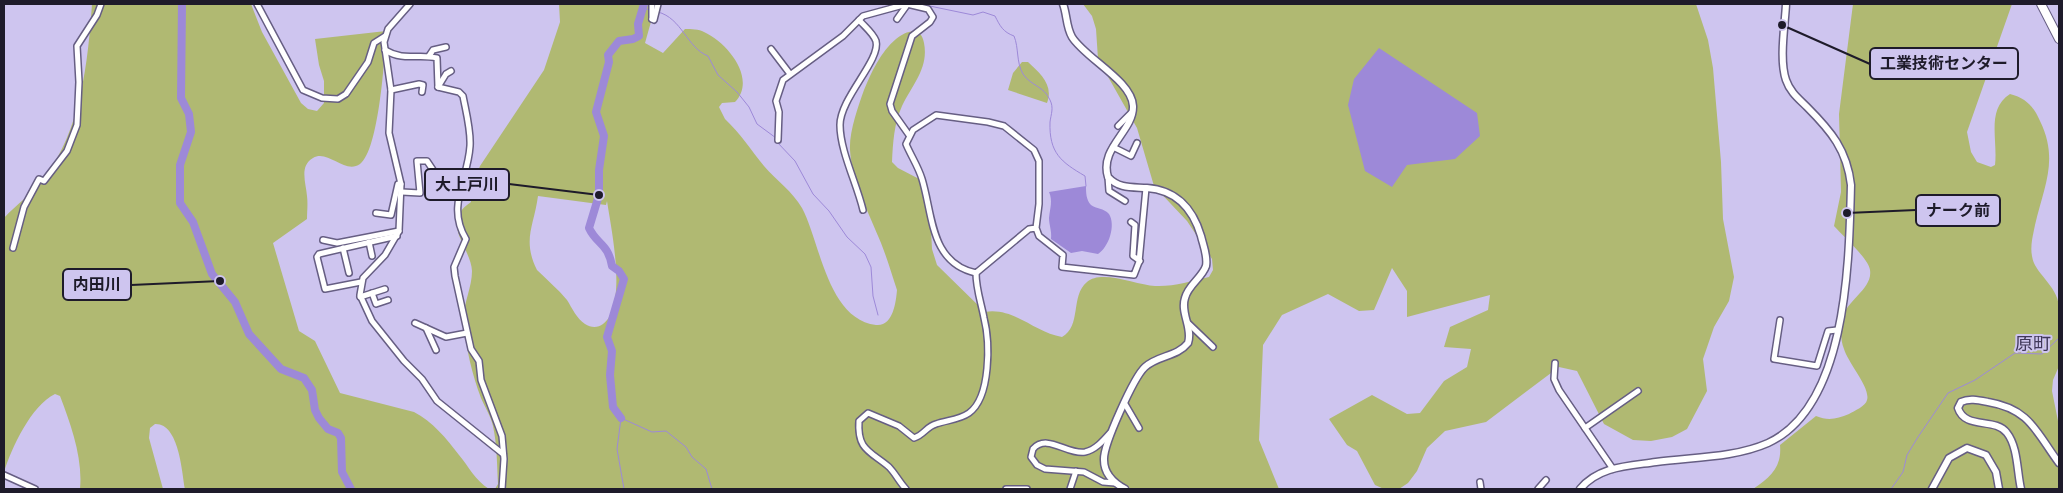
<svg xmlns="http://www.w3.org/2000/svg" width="2063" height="493" viewBox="0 0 2063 493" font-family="'PT Serif','Noto Sans JP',serif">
<rect width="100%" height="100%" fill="#cec5ef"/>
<g fill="#b0b972" fill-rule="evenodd">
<path d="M92,4H251L262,32L301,103L308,109L317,111L324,103V81L319,65L315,39L386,31C385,56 379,150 360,164C345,175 328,149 313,158C299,166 306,183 307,196C308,204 307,212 307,219L273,243L299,331L315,341L340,393L414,412C433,422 446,438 459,455C469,467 475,480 489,489H185C182,472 179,423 155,424L150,428L149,438L163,489H80C83,458 71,425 60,396L55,394C31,406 12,447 4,472V218C16,205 34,192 44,178C81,131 88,61 92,4Z"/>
<path d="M559,4H656L645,43L663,53L685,29C691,29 699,29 704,32C728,43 757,79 735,102L722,103L719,107L725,119C740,133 751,150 764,166C776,180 793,192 802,208C820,241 827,319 876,325C893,327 896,302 897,290C892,275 887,258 881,243C869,213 852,182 850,150C849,132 858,107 864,90C871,73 881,51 896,39C906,31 921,25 924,43C929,68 912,85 902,106C894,124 893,142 892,162L898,168L923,181L929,191L932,249L937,265L985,312C1014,307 1035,333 1062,337C1082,326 1070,296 1087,282C1101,269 1137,285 1155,286C1173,287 1191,281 1209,277L1213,270L1212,259L1201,242L1187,221L1154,186L1137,128L1098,59L1096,29L1092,16L1083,4H1696L1708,40L1713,68L1721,162L1723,219L1734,277L1729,301L1714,327L1703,359L1707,391L1687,429L1672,437L1651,441L1633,440L1604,424L1577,371L1559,367L1486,422L1445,431L1427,448L1417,471L1408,483L1399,489H1384L1375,485L1357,451L1347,445L1329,419L1372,395L1407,414L1420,413L1444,381L1467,367L1471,349L1444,347L1450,327L1488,310L1490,295L1407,317V291L1392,268L1374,310L1359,311L1328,294L1282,315L1263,345L1259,440L1279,489H495L498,484C497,465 497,444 493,426C491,417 485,407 481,398C472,374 466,349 464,323C462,305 472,289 472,271C471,247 439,223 471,202L470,190L480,166L544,70L560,22ZM538,196L606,205L607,201C611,228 628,306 603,324C598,328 591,328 585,324C577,319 572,308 567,300C558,289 547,280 537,270C522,240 534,226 538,196Z"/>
<path d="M1853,4H2012L1967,132L1971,152L1977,162L1991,167L1995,165C1998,140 1986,109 2010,94C2026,98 2034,107 2040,121C2059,160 2044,186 2035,225C2033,235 2030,246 2032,256C2034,273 2057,285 2059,306V366L2053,380L2052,391L2059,426V489H1753C1771,477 1782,467 1780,445L1816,416C1828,421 1837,419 1849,414C1854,411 1866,406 1867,400C1871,388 1848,363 1844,349C1840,339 1841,329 1842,319C1846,300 1873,289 1870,270C1869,259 1842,235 1834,226L1841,192L1839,114Z"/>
<path d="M1022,62H1028C1040,73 1054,85 1047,103L1008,90L1013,73Z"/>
</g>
<g fill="#9d89d8">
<path d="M1379,48L1477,113L1480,136L1455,159L1407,165L1392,187L1365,171L1348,105L1354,79Z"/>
<path d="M1086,186C1086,192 1086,200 1091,205C1096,209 1104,208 1109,214C1116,225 1109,247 1098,254L1082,251L1071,253L1051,239C1052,231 1049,225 1049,218C1050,208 1053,201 1049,192Z"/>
</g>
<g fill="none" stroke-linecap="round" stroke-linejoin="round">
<g stroke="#9d89d8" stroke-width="1">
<path d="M920,4L973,15L983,12L995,16C1000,26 1003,32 1014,36C1019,48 1016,62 1023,74C1031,86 1044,86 1050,100C1054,108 1051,114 1050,122C1049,153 1061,162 1085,176L1086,186"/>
<path d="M643,8L650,10"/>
<path d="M658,12C682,18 687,48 708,56L718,75L737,92L749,107L757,124L776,138"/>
<path d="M777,142L795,161L813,194L829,211L847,237L865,254L871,267L873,296L878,315"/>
<path d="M624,489L617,449L621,418L652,432L666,431L686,447L692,457L706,469L712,489"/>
<path d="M1891,489L1903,472L1907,455L1918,437L1948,393L1975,380L2015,353L2042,354L2059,338"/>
</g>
<g stroke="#9d89d8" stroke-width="8">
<path d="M182,4L181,98L189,114L191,132L180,165V203L193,222L212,274L235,302L249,334L281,369L304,378L312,390L315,410L319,418L328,429L338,433L341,438L342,472L351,489"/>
<path d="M621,418L613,407L610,375L612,351L607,337L624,279L619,271L612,266C608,243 597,245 589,228L599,195V170L604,136L596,112L609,62L608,55L619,41L633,39L639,36L638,24L644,4"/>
</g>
<g stroke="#665e83" stroke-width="8">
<g id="minor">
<path d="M257,4L303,90L322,98L338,99L346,94L368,62L374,43L385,36"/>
<path d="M410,4L388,29L384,42L391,90L389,133L401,184L399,231L385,255L363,278L360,295L372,321L404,361L422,379L437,401L503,454"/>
<path d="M652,19L654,20L658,4"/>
<path d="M652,19V4"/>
<path d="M897,19L907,5"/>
<path d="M859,20C865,27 873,33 876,41C881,60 840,98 840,125C840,151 857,184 863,210"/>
<path d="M771,49L790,74"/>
<path d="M385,50C405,62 417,53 437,58L438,87L459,92L463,96C466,112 471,130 470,146C468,180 446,206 466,239L454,267L455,276L471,349L479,361L481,380L502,436L504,459L502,489"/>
<path d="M429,56L433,50L446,47"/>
<path d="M438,87L446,74L451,71"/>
<path d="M391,90L419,84L423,85L422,92"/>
<path d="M1118,126L1132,112"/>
<path d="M778,140L779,112L776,101L783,80L843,36L863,16L907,4L928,9L933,17L930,22L912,36L890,104L892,111L909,135"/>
<path d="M1113,147L1131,156L1137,143"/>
<path d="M1108,177L1109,191L1125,201"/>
<path d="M402,192L420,193L417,161H427L433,170"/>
<path d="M376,213L391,215L398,184H401"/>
<path d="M1131,222L1135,225L1133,256L1140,261"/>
<path d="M1036,228L1029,229L976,273C930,263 933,215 922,179C918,166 911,156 906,144L913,130L936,115L988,122L1004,126L1034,150L1039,161V204L1036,228L1039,236L1063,255L1062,267L1134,275L1139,262L1146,188"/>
<path d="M323,240L337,243L399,231"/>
<path d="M369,242L372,256"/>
<path d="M13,248L24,207L39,179L44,181L67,151L77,125L79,82L77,46L97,15L101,4"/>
<path d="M343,248L349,273"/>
<path d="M361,282L325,289L317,257L319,254L397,236"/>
<path d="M372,293L376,304L388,300"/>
<path d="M360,297L385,289"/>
<path d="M1780,320L1774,359L1817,366L1828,331L1837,330"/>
<path d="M415,323L446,337L467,333"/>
<path d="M1188,323L1213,347"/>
<path d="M426,328L436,350"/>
<path d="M1555,363L1554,379L1559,390L1613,469"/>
<path d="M1125,404L1139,428"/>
<path d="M1585,428L1638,391"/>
<path d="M1110,433C1103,441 1095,450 1085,452C1067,455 1047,433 1033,449L1031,457L1037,465L1045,469L1084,472L1103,482L1115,483"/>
<path d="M4,475L35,489"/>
<path d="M1480,482L1481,489"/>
<path d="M906,489C900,483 895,473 889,467C870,451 857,450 859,421L868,413L899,426L914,438C924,435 927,426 936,424C947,420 959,420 969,413C991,397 990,342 984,318C981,302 976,289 976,273"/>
<path d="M1006,489H1027"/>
<path d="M1070,489L1076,471"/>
<path d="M1538,489L1546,480"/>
</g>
</g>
<g stroke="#665e83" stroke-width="9">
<g id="tertiary">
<path d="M1063,4C1067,14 1066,27 1072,37C1085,58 1132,81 1133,106C1134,131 1099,148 1108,177C1119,189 1132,187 1147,188C1176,190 1193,209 1201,236C1203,245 1208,256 1206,266C1202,278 1188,285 1185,298C1180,313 1193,328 1188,343C1177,357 1158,355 1145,367C1134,377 1103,445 1104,460C1104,474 1114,483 1125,489"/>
<path d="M1580,489C1599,466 1629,466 1656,462C1692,457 1734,458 1768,443C1848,406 1849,260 1851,185C1847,150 1831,131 1807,107C1799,99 1790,92 1786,80C1779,60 1785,25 1786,4"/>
<path d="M1932,489L1949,458L1967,448L1986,455L1996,472L1999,489"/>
<path d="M2021,489C2017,472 2018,447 2007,433C1995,417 1965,430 1958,408L1961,402C1969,398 1978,400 1988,402C2030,409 2036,432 2059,463"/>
</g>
</g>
<g stroke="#665e83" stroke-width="10">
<path id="trunk" d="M2041,4L2059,39"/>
</g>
<use href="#minor" stroke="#fff" stroke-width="5"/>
<use href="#tertiary" stroke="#fff" stroke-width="6"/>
<use href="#trunk" stroke="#fff" stroke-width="8"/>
</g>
<g text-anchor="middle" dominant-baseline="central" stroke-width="4" stroke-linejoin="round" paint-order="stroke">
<g font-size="18" fill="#40385a" stroke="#cec5ef">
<text x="2033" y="343">原町</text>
</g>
</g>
<path fill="none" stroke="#1e1b2a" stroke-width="2" d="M1782 25L1870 64M599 195L509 184M1847 213L1916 210M220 281L131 285"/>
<g fill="#1e1b2a" stroke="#cec5ef" stroke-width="2">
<circle cx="1782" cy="25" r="5"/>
<circle cx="599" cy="195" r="5"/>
<circle cx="1847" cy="213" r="5"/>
<circle cx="220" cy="281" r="5"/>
</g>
<g fill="#cec5ef" stroke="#1e1b2a" stroke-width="2">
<rect x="1870" y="48" width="148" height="31" rx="5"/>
<rect x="425" y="169" width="84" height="31" rx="5"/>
<rect x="1916" y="195" width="84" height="31" rx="5"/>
<rect x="63" y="269" width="68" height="31" rx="5"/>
</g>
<g font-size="16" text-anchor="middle" font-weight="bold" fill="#1e1b2a">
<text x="1944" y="69">工業技術センター</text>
<text x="467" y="190">大上戸川</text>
<text x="1958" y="216">ナーク前</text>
<text x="97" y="290">内田川</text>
</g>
<rect width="2063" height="493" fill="none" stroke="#1e1b2a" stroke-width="10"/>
</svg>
